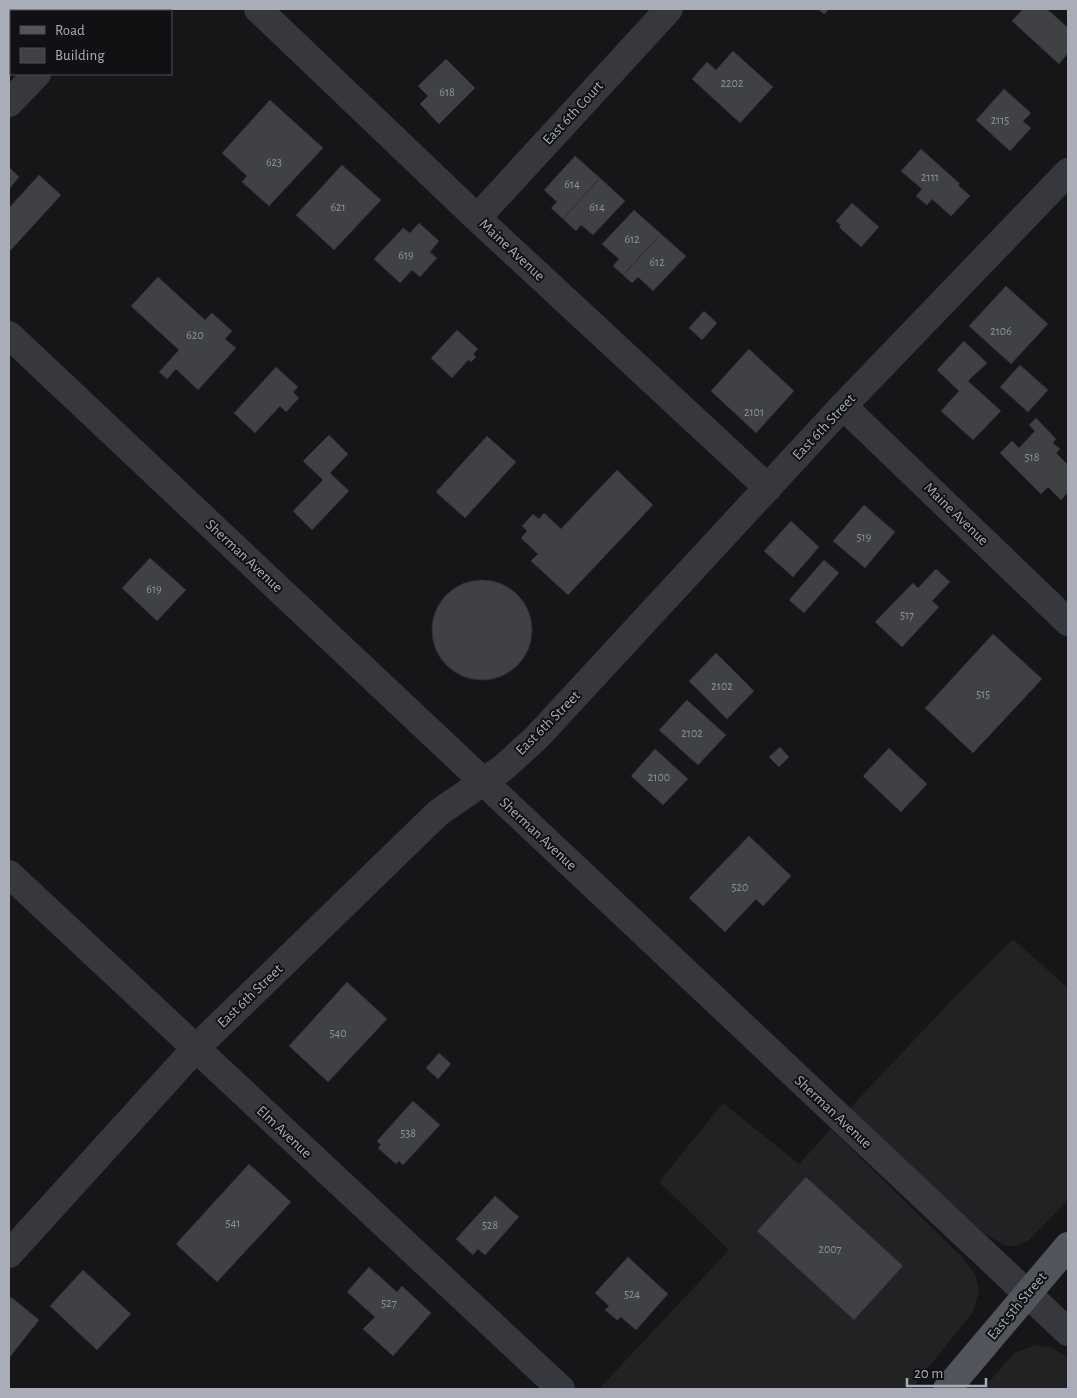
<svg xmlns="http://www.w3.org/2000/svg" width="1077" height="1398" viewBox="0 0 1077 1398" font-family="'Alegreya Sans',sans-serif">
<rect width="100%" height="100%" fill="#161618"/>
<g fill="#222225">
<path d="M1013,939L1068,988V1200L1029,1240L1014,1246H1006L985,1234L849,1109L951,1001Z"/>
<path d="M723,1103L799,1164L831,1129L963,1258L975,1274L979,1291L973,1312L911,1389H599L729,1250L659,1182Z"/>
<path d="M1036,1345L1052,1348L1068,1357V1389H983L1014,1353Z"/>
</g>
<g fill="#404145" stroke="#303034">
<path d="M818,9H829L824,14Z"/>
<path d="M1023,9H1047L1068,28V53L1059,64L1012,21Z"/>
<path d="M733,51L773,87L740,123L692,79L707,62L716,70Z"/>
<path d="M446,59L475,88L439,124L420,104L428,96L418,86Z"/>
<path d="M1004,89L1031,113L1023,121L1031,128L1010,151L976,120Z"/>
<path d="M270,100L323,148L269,206L242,182L247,176L222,153Z"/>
<path d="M921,149L960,184L958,185L970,196L951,216L932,199L927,205L916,196L922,189L901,171Z"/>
<path d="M575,156L600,178L563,219L551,208L557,202L544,190Z"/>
<path d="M342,165L381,200L334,250L296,215Z"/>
<path d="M9,167L19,177L9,189Z"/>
<path d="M39,175L61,195L9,252V208Z"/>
<path d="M600,178L625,201L593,235L581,225L576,231L563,219Z"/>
<path d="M852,203L879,227L861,247L839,227L841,225L836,221Z"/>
<path d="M634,210L661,234L623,275L613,266L619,259L602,244Z"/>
<path d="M419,223L439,241L430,252L437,258L420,277L412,270L400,283L374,259L403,228L410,233Z"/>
<path d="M661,234L686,256L653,291L638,277L632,283L623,275Z"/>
<path d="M158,277L205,320L212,313L232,331L225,339L236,348L198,390L176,369L167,379L159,372L179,350L131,306Z"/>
<path d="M1006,286L1048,324L1011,364L969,326Z"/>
<path d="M704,311L717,323L702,340L689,328Z"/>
<path d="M457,330L478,349L473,354L476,357L471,362L468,360L452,378L431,358Z"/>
<path d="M964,341L987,363L968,381L1001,411L973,440L941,411L959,391L937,370Z"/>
<path d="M749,349L794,391L756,433L711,391Z"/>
<path d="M1020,365L1048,390L1028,412L1000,387Z"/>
<path d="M276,367L298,387L293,392L299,398L286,412L280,406L255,433L234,413Z"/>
<path d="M1036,418L1056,439L1053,443L1060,449L1056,453L1068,465V492L1061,500L1048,487L1041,494L1000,453L1012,441L1019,448L1035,431L1029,425Z"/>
<path d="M329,435L348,454L330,473L349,491L312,530L293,511L323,480L303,461Z"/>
<path d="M487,436L516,462L465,518L436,492Z"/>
<path d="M617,470L653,505L568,595L531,561L538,554L521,538L527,531L522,526L533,514L539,519L544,513L561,529Z"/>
<path d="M864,505L895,532L865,568L833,541Z"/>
<path d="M791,521L819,547L793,577L764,551Z"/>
<path d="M150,558L186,590L157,621L122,588Z"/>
<path d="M824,560L839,573L804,613L789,600Z"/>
<path d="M936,569L950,582L932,601L939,607L902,647L875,622L913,583L918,588Z"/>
<circle cx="482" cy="630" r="50"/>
<path d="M993,634L1042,679L973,753L925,708Z"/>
<path d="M716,653L754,691L727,719L689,681Z"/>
<path d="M687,700L726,735L698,765L659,730Z"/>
<path d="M780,747L789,757L779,767L769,757Z"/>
<path d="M889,748L927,784L901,812L863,776Z"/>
<path d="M655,749L688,779L663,805L631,776Z"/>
<path d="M749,836L791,876L763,906L756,899L725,932L689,898Z"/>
<path d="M347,982L387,1019L328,1082L289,1046Z"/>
<path d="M439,1053L451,1064L438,1079L426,1068Z"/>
<path d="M413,1101L440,1125L403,1165L399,1161L396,1164L378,1148L381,1145L377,1141Z"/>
<path d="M249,1164L291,1202L217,1282L176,1244Z"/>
<path d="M806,1177L903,1266L854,1320L757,1231Z"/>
<path d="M495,1196L519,1217L485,1255L478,1249L473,1255L456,1239Z"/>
<path d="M628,1257L668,1294L636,1330L621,1317L617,1320L605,1310L609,1306L595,1293Z"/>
<path d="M369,1267L397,1292L402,1286L431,1313L393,1356L363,1329L375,1317L347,1292Z"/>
<path d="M83,1270L131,1314L97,1350L50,1306Z"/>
<path d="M11,1297L39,1320L9,1358V1300Z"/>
</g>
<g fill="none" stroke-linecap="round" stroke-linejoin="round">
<g stroke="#37383d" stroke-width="28">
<path d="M258,9L477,218L768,488"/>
<path d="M100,11L102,9"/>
<path d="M9,103L37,74"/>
<path d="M477,218L669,9"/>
<path d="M9,335L1068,1332"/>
<path d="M843,406L1068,622"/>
<path d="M9,874L561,1389"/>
<path d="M9,1254L195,1049L438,813L503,768L537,737L843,406L1068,172"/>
</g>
<path stroke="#53555c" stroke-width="28" d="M947,1389L1068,1246"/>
</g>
<g text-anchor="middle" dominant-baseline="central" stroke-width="4" stroke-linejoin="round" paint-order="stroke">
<g font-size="12" fill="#8e929b">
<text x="732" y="83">2202</text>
<text x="447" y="92">618</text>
<text x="1000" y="120">2115</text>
<text x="274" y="162">623</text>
<text x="930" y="177">2111</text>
<text x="572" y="184">614</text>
<text x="338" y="207">621</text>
<text x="597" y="207">614</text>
<text x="632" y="239">612</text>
<text x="406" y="255">619</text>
<text x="657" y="262">612</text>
<text x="1001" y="331">2106</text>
<text x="195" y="335">620</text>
<text x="754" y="412">2101</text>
<text x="1032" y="457">518</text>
<text x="864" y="537">519</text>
<text x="154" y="589">619</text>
<text x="907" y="615">517</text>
<text x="722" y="686">2102</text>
<text x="983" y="694">515</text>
<text x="692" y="733">2102</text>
<text x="659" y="777">2100</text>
<text x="740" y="887">520</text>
<text x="338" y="1033">540</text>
<text x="408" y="1133">538</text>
<text x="233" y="1223">541</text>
<text x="490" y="1225">528</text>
<text x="830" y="1249">2007</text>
<text x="632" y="1294">524</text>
<text x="389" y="1303">527</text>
</g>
<g font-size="15" fill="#a8adb8" stroke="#111113">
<text transform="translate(573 113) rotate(-47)">East 6th Court</text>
<text transform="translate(512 250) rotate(43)">Maine Avenue</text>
<text transform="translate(824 427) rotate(-47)">East 6th Street</text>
<text transform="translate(956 514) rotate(44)">Maine Avenue</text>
<text transform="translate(244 556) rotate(43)">Sherman Avenue</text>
<text transform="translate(548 723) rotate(-45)">East 6th Street</text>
<text transform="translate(538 834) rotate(43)">Sherman Avenue</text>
<text transform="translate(250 996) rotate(-44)">East 6th Street</text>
<text transform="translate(833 1112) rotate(43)">Sherman Avenue</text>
<text transform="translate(284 1132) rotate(43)">Elm Avenue</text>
<text transform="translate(1017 1306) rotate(-50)">East 5th Street</text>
</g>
</g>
<rect width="1077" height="1398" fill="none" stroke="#a8adb8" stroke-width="20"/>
<rect x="10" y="10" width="162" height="65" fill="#111113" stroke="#4d4f55"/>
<rect x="20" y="26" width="25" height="8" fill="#53555c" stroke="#4d4f55"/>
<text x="55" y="35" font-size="15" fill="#a8adb8">Road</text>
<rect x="20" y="48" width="25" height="15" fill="#404145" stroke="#4d4f55"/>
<text x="55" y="60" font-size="15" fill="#a8adb8">Building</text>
<path d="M907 1378v8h79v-8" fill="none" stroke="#a8adb8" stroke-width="2.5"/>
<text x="914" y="1378" font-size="15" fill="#a8adb8" stroke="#111113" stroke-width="4" paint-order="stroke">20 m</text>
</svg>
